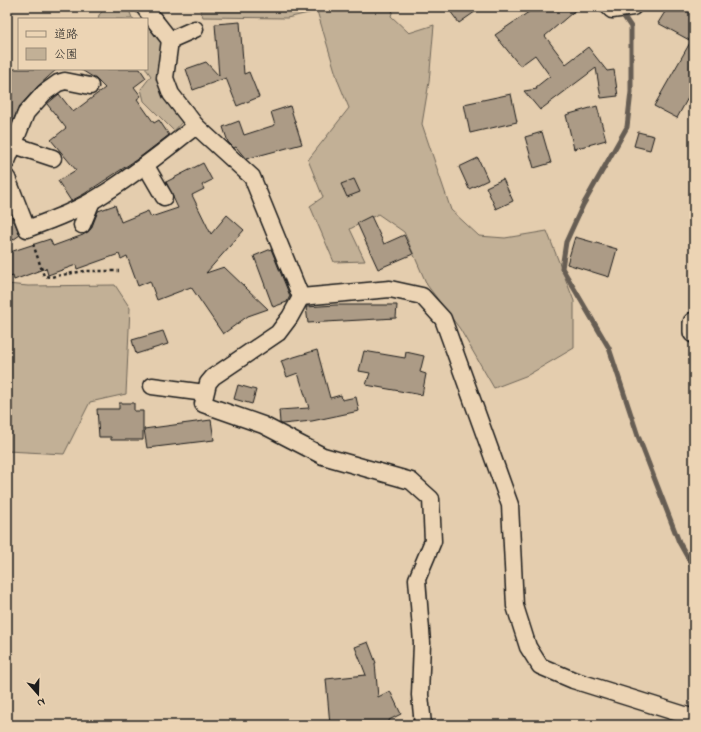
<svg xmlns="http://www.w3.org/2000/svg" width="701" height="732" viewBox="0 0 701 732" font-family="'Indie Flower','Klee One',sans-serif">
<rect width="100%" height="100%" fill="#e4cdae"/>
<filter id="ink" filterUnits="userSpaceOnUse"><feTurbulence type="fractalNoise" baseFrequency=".025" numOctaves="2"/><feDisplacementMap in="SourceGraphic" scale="8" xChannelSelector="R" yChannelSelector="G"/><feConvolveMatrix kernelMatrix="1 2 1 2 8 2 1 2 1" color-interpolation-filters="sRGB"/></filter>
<g filter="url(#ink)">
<g fill="#c2b096" stroke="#6f6659">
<path d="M106,7H128L132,18L134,19H98L99,15Z"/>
<path d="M199,7H394L391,16L409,33L434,25L429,82L422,124L451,210L479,236L505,238L547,231L574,301V348L528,375L494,388L460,329L427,285L404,232L378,214L350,229L365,261L334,262L310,206L323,197L308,160L349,108L338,81L317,11L287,18L203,17Z"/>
<path d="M147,25L162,41C159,84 155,87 182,122L174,131L144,101L141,89L151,76L146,69Z"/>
<path d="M7,284L28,286L115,285L130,308L126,394L90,402L64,454L7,451Z"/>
</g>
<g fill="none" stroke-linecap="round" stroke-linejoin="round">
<path stroke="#665d52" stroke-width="5" d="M621,12L631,27V92L627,127L583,205L566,242L562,268L609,348L638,436L679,542L694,569"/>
</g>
<g fill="#ac9b86" stroke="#1c1c1c">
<path d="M447,7H482L459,23Z"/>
<path d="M536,7H579L545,36L566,64L588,47L607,71L614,70L618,96L601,98L596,68L540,110L524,91L537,89L536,87L550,76L535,55L520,66L495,35Z"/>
<path d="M668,7H694V87L677,118L654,106L691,41L658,23Z"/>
<path d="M240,22L244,74L249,72L259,97L237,106L226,78L193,90L186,69L206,62L219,76L215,24Z"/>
<path d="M7,69H57L37,87L19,107L7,135Z"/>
<path d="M80,69H140L146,78L134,87L141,96L137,99L154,123L159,120L169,135L139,158L84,194L71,201L58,181L76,170L51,140L66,128L47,104L59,94L73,112L105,88L96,79Z"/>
<path d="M511,94L517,122L470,133L464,104Z"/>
<path d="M290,106L302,144L246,159L236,147L234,148L228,142L223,127L239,121L244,135L275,125L271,112Z"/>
<path d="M597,106L606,140L574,149L566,115Z"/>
<path d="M542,132L551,163L534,168L525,137Z"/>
<path d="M638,132L654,136L650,150L634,146Z"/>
<path d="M478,158L488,180L469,189L459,167Z"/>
<path d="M203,163L212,180L202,185L204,189L192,195L211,234L227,215L244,230L206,273L224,267L268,309L248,316L223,334L191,287L157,300L150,281L138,286L127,256L121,259L119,254L77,269L76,265L48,275L46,268L14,280L13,276L7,278V253L50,239L53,246L83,235L91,229L98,211L115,205L121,222L148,211L151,217L178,208L166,182Z"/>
<path d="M354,179L360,192L347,197L341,184Z"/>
<path d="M503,179L513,201L496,209L486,187Z"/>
<path d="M7,204L20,235L7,244Z"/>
<path d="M371,216L384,244L404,235L413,254L378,269L357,223Z"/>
<path d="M575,237L617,249L609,277L567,264Z"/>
<path d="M271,249L290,296L287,302L273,307L254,256Z"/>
<path d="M336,305H397L396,318L308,323L306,307Z"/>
<path d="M163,331L168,344L136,354L132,340Z"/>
<path d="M317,350L330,398L341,395L342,400L356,397L359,411L312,421L282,424L280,423L279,410L309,408L298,373L287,377L281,361Z"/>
<path d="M364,351L405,358L406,352L424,356L420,372L426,374L422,395L366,385L370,373L359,371Z"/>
<path d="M238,385L256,390L252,404L234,399Z"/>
<path d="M119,403H134V411H143V440H111V437H99L97,409H119Z"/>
<path d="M211,420L214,440L147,448L144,429Z"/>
<path d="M368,642L376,663H375L378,697L390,691L401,714L389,720L390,725H330L326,679L366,675L355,647Z"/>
</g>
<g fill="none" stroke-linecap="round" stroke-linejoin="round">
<g stroke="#1c1c1c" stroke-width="19">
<g id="minor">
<path d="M144,7L170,40"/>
<path d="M609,7L612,10L633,7"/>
<path d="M195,29L170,40L165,78L171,94L196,126"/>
<path d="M14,145L53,158"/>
<path d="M7,161L26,113L44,93L58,83L65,81L90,86"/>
<path d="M146,166L164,197"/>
<path d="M7,178L27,229C54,219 81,209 105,193C137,173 166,149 196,126L252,177L301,297"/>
<path d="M82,225L92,201"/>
<path d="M301,297L390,289L422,296L443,319L510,505L515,606L528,647L540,666L573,680L688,716L694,722"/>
<path d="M301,297L290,317L278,333L213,377L208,383L203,404L263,425L323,456L411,481L431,499L433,541L417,579L422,643L420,695L423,725"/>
<path d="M152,386L205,393"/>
</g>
</g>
<g stroke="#1c1c1c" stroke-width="24">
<path id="major" d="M694,323V332"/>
</g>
<path stroke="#1c1c1c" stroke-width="2.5" stroke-dasharray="3 3" stroke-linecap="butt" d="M33,244L44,276L50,277L85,271H119"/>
<use href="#minor" stroke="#ecd4b4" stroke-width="16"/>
<use href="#major" stroke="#ecd4b4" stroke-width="21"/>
</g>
</g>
<rect width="701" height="732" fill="none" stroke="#ecd4b4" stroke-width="24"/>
<rect x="12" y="12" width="677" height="708" fill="none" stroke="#1c1c1c" stroke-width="1.5" filter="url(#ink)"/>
<rect x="18" y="18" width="130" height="52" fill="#ecd4b4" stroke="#998a77"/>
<rect x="26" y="31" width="20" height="6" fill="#ecd4b4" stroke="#998a77"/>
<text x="54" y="38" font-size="12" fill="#1c1c1c">道路</text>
<rect x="26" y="48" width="20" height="12" fill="#c2b096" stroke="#998a77"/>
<text x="54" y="58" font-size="12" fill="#1c1c1c">公園</text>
<g transform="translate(38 694) rotate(160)" stroke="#ecd4b4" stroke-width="3" paint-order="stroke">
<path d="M0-3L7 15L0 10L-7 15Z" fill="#1c1c1c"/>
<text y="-6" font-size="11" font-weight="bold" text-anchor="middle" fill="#1c1c1c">N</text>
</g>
</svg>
